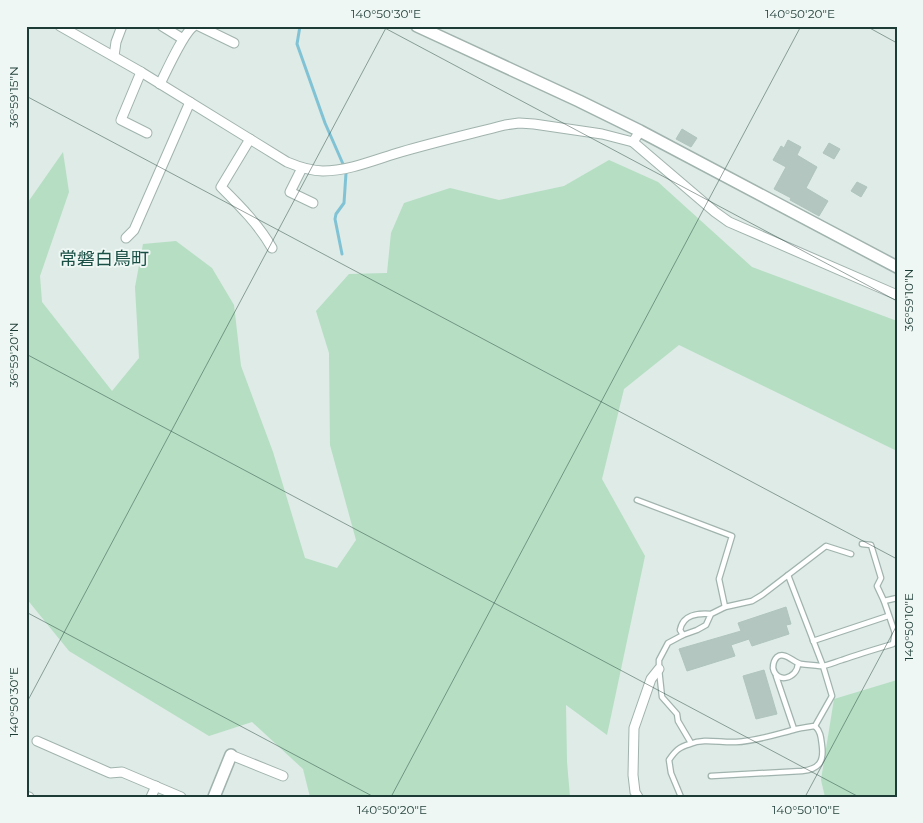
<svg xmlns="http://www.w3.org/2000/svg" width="923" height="823" viewBox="0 0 923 823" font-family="Montserrat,'Noto Sans JP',sans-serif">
<rect width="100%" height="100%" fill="#deebe6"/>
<g fill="#b5dec3">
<path d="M63,152L69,192L40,276L42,302L112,391L139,358L135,287L143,244L176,241L212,268L234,305L241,366L273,452L305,558L337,568L356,540L330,445L329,353L316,311L349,274L387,273L391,233L404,203L450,188L499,200L564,186L609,160L658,182L752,267L897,321V451L679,345L624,389L602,479L645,556L607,735L566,705L567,762L570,797H310L303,769L252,722L209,736L69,651L26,598V205Z"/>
<path d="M897,680V797H825L821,780L834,699Z"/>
</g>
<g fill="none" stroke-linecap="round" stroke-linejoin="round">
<path stroke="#81c3d5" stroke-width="3" d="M300,26L297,44L325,123L343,164L346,173L344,203L336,214L335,219L342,254"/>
</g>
<g fill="#b3c6bf" stroke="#b0c5be">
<path d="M682,129L697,138L691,147L676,139Z"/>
<path d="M788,140L801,147L797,155L817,167L806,188L828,201L819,216L790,200L791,198L774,189L786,167L773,160L781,146L784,148Z"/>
<path d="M829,143L840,149L834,159L823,153Z"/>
<path d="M857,182L867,187L861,197L851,191Z"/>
<path d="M786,607L791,624L786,625L789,634L752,646L749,639L731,645L735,656L687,671L679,649L741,631L738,623Z"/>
<path d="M764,670L777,714L756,719L743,676Z"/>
</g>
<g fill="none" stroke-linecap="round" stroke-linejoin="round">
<g stroke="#a1b3ae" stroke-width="7">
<g id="service">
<path d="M637,500L732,536L719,579L725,607"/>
<path d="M862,544L871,545L881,578L877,586L884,601L895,633"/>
<path d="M788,575L823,666L832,696L815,726"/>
<path d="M884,601L897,598"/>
<path d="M711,614C698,613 683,614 680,630L683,635L697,630L706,625L711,614L725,607L752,601L762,595L826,546L851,554"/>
<path d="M683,635L668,643L659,660V669L662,697L677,714L678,721L691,743"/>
<path d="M813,641L888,616"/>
<path d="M798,664C797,679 776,684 773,668C773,664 774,660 777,657C785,651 794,663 801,664C807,665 813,665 820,666C827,666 835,662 842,660C859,654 876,649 893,644L895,633L897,631"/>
<path d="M776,676L794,729"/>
<path d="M711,776L802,771C819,769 824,762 822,746C821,738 821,732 815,726"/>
<path d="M681,797L671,773L669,760C675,751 679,747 690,744C704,738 721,743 736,742C756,741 774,735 793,730C800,728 808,727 815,726"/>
</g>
</g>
<g stroke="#a1b3ae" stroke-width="11">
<g id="minor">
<path d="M60,26L141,72L287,162C299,167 310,171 323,171C349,171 377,159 401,152C435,142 470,134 505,125L519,123L534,124L602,134L633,142L640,131"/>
<path d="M162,26L183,39"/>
<path d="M199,26L234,43"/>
<path d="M114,56L116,42L122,26"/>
<path d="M141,72L121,120L147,133"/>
<path d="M160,84C166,72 184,32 194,26"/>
<path d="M250,139L221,187C240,206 259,225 272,248"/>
<path d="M633,142L715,212L729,222L897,295"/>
<path d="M302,168L290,192L313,203"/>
<path d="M126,238L134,230L190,102"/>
<path d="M37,741L110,773L122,772L181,797"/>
<path d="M231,755L283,776"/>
<path d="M26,796L29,797"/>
<path d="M151,797L156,786"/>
<path d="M638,797L635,792L633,775L634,728L651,679L659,669"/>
</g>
</g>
<g stroke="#a1b3ae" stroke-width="14">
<g id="tertiary">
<path d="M417,26L579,101L640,131L897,267"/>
<path d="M214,797L231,755"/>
</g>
</g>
<use href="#service" stroke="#fff" stroke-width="4.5"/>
<use href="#minor" stroke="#fff" stroke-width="9"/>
<use href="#tertiary" stroke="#fff" stroke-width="11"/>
</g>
<path fill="none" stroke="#1e3c36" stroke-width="1" stroke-opacity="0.45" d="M381,26L897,301M866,26L897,43M26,96L897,559M26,354L859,797M26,612L374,797M26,704L387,26M391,797L801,26M805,797L897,625"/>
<g text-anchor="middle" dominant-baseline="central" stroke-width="4" stroke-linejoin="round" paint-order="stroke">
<g font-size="18" fill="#194f45" stroke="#eff7f4">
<text x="104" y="259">常磐白鳥町</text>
</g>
</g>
<rect width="923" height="823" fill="none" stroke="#eff7f4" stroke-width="55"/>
<rect x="28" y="28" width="868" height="768" fill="none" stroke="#1e3c36" stroke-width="2"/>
<g font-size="12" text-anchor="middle" fill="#1e3c36">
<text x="386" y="18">140°50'30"E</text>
<text x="800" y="18">140°50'20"E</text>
<text transform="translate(14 97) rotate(-90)" y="4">36°59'15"N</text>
<text transform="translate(909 300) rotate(-90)" y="4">36°59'10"N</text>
<text transform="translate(14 355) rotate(-90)" y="4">36°59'20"N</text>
<text transform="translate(909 627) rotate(-90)" y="4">140°50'10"E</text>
<text transform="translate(14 702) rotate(-90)" y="4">140°50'30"E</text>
<text x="392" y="814">140°50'20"E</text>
<text x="806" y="814">140°50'10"E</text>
</g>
</svg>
